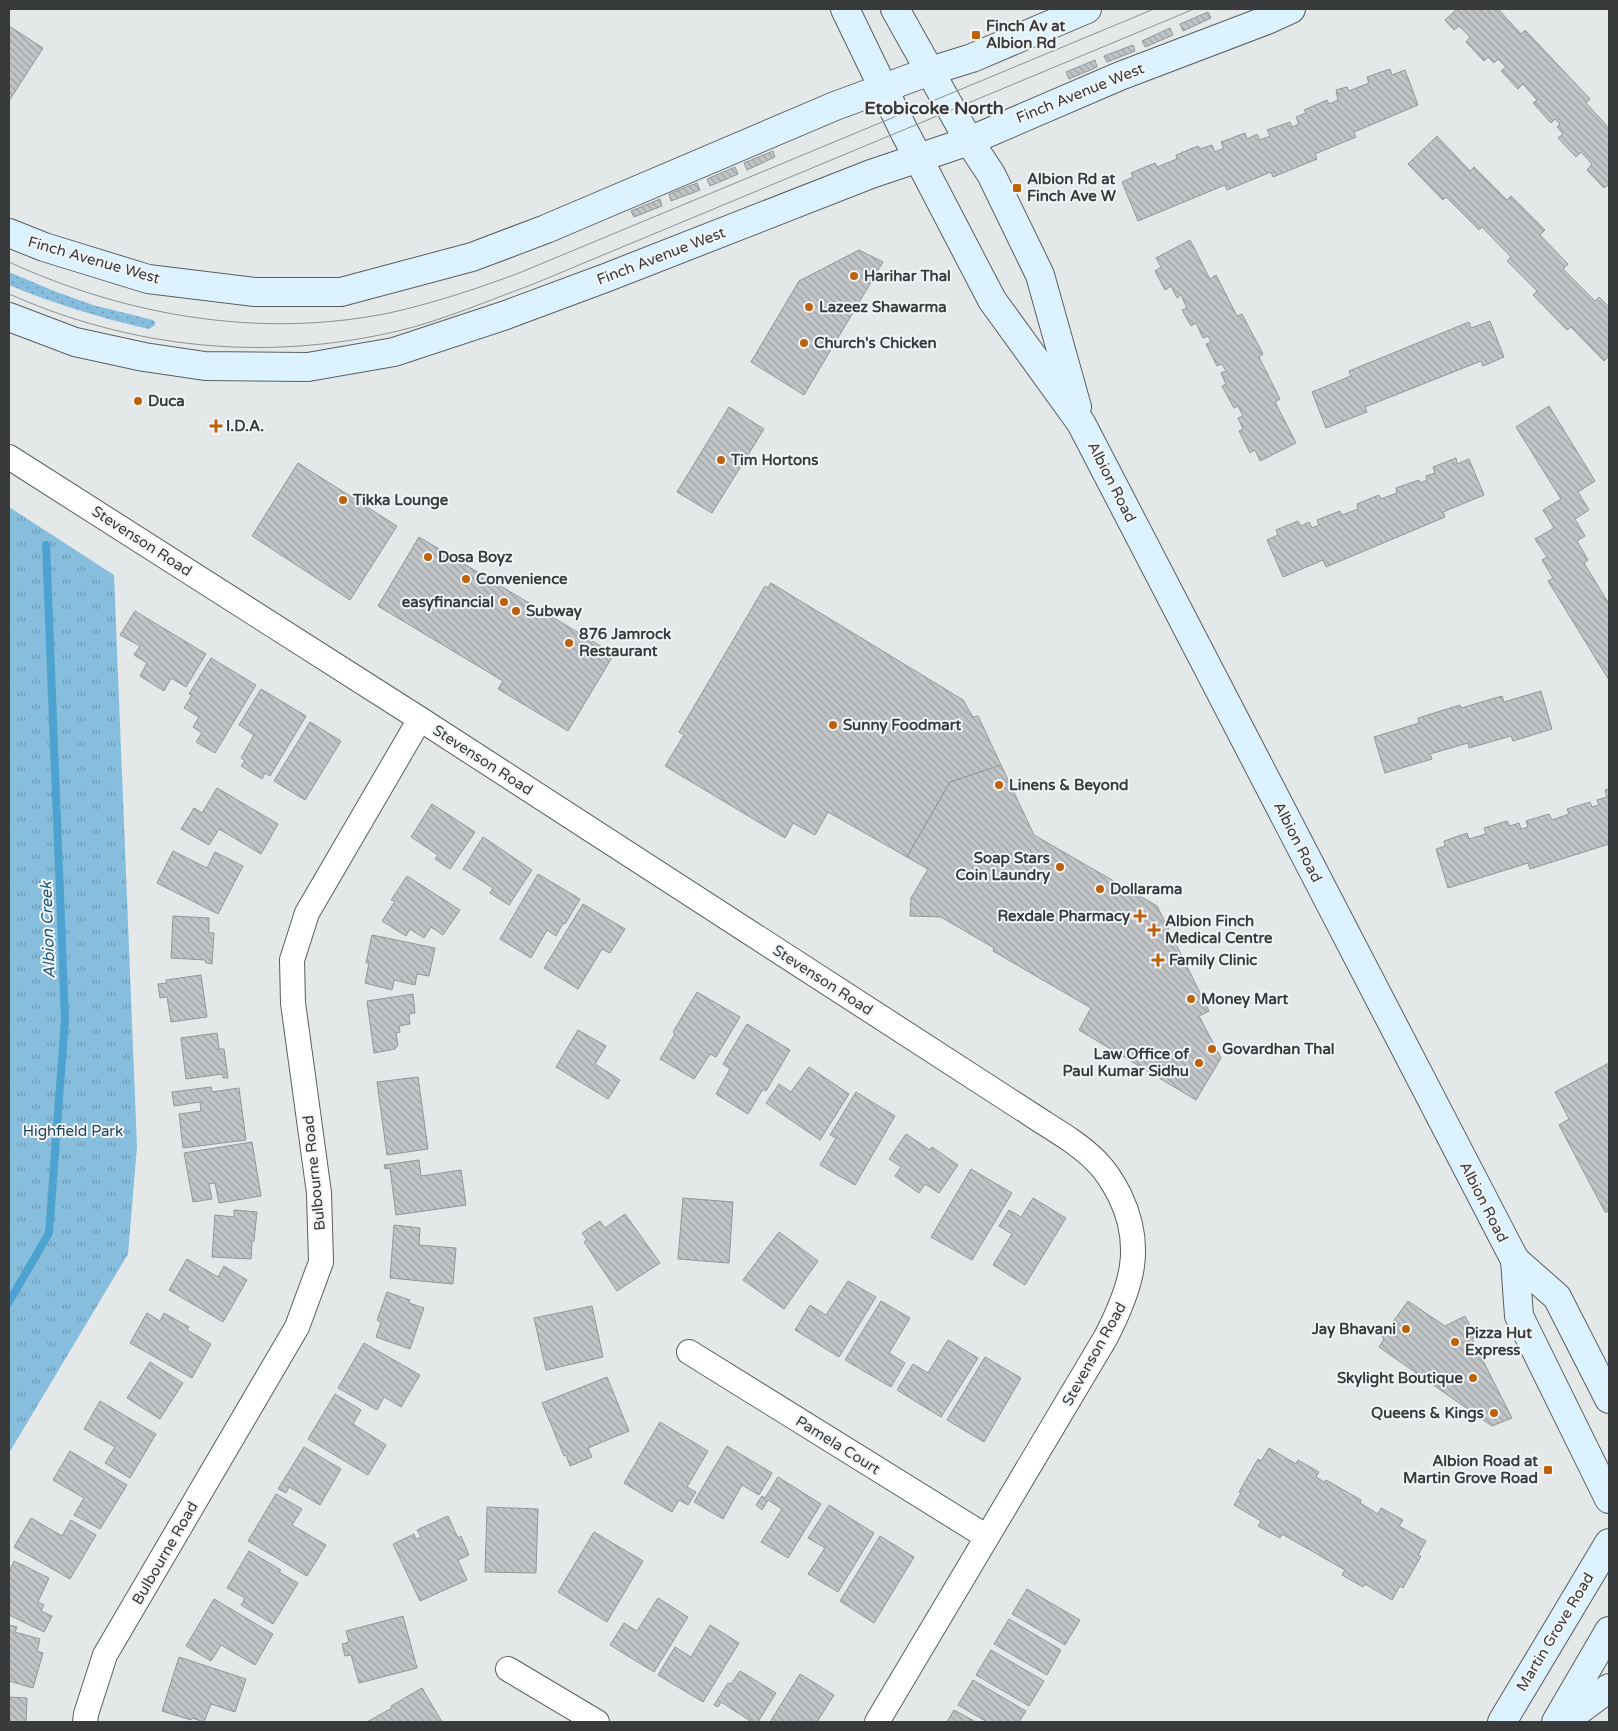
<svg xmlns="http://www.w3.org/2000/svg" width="1618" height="1731" viewBox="0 0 1618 1731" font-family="'Varela Round',sans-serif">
<defs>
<pattern id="grass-dots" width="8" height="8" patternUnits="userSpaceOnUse" patternTransform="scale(1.25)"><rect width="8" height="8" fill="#88bedd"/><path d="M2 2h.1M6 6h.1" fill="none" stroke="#709bb4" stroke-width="1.8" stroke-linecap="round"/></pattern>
<pattern id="park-tufts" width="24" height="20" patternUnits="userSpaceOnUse" patternTransform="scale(1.25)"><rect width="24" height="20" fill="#88bedd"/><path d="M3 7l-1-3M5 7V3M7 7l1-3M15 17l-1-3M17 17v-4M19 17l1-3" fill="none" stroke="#709bb4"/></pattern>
<pattern id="building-back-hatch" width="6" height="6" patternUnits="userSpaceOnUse" patternTransform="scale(1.25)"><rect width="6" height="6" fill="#c2c5c7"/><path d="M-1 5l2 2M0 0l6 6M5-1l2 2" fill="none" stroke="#9fa1a3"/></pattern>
</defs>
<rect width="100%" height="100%" fill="#e5e8e9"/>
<path fill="url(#grass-dots)" d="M9,272L54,291L93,305L153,320L155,322V325L149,329C101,318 54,304 9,285Z"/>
<path fill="url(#park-tufts)" d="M9,507L114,575L137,1147L128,1254L9,1453Z"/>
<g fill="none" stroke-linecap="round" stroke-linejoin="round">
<path stroke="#4da2cf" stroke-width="8" d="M9,1302L49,1233L65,1020L46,545"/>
</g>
<g fill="url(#building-back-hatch)" stroke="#949798">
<path d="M1457,9H1498L1521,34L1525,30L1590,99L1586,103L1609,128V184L1604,188L1587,170L1592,164L1581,152L1576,157L1558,138L1563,134L1557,127L1560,124L1555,119L1551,123L1533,103L1537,100L1523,84L1518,89L1501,71L1506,67L1498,59L1494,63L1488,57L1484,61L1466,42L1470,37L1459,26L1454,30L1445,20Z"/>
<path d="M1208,12L1211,18L1183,31L1180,24Z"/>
<path d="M9,26L43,48L9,101Z"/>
<path d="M1170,28L1173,35L1145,47L1142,41Z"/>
<path d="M1133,45L1135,51L1107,62L1104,56Z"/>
<path d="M1095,60L1097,67L1069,79L1066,72Z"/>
<path d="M1390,69L1392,75L1405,70L1418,105L1354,132L1356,137L1315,154L1317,159L1273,177L1271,172L1227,190L1225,185L1138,221L1122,182L1133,177L1131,173L1155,163L1157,167L1177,159L1176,155L1198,146L1200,149L1212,145L1215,152L1224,148L1221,142L1245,133L1247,139L1257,134L1260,140L1270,136L1267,130L1290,122L1292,127L1299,124L1296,117L1306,113L1304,110L1327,100L1329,104L1338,100L1336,90L1347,87L1349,91L1369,83L1367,77Z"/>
<path d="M1437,136L1470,171L1474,167L1507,200L1511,196L1545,230L1540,235L1568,264L1563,269L1595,301L1599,297L1609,307V358L1608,357L1604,361L1571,327L1567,330L1533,295L1537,291L1507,261L1511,257L1482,227L1479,230L1446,197L1443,200L1408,164Z"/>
<path d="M773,151L775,157L747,170L744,163Z"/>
<path d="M735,167L738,174L710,186L707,179Z"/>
<path d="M697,183L700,190L671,201L669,194Z"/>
<path d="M660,199L662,206L634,217L631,211Z"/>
<path d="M1190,240L1210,279L1216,275L1237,316L1242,314L1263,354L1259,357L1280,399L1275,402L1296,443L1260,461L1255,450L1250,453L1239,431L1243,429L1238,418L1243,416L1238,406L1234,408L1222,386L1226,384L1221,373L1226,371L1222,364L1217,366L1206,344L1211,342L1208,336L1203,338L1196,323L1191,326L1182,310L1187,308L1181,295L1177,298L1171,286L1165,290L1155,271L1161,267L1156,258Z"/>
<path d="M859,250L883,262L804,395L751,362L799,281Z"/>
<path d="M1490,321L1504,357L1483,366L1481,361L1365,407L1367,412L1326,428L1312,392L1351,376L1349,371L1469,322L1471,328Z"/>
<path d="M1549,406L1595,481L1578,492L1589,510L1575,519L1585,536L1577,541L1588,560L1584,563L1609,604V680L1548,581L1553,578L1542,560L1547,557L1535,539L1554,528L1543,510L1561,499L1516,427Z"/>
<path d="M729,407L764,429L712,513L677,492Z"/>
<path d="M1456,458L1457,464L1469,459L1484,495L1443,512L1445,517L1326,567L1323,560L1283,577L1267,540L1278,535L1276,530L1298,521L1301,526L1309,522L1312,528L1319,525L1317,520L1340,511L1342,515L1358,509L1357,504L1379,495L1381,499L1397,493L1396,488L1419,480L1420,483L1427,480L1426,476L1435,473L1433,467Z"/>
<path d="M298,463L397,526L350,600L252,536Z"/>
<path d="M419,537L614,654L568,731L498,689L503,681L378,606Z"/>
<path d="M771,583L963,700L973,717L978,716L1001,765L950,782L907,857L828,812L815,835L793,823L785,838L665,766L684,735L679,732L765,586L768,588Z"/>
<path d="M135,611L206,654L186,687L171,678L164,691L140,676L147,663L134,655L140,646L120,635Z"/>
<path d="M211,658L256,685L215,753L196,742L202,733L193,727L199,717L184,708L192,695L189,694Z"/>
<path d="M261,689L306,716L270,776L265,773L262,779L241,766L245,761L241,758L254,735L239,725Z"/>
<path d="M1541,691L1552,729L1513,741L1511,736L1469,748L1468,743L1430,754L1432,759L1385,773L1374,737L1419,723L1418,718L1460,705L1461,708L1502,696L1504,702Z"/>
<path d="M310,722L341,741L305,800L274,781Z"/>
<path d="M1001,765L1034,835L1157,906L1209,1011L1199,1016L1221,1058L1196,1100L1079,1030L1091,1008L993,951L994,948L941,917L910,916L911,898L928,869L907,857L950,782Z"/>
<path d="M217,788L278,824L261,854L219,829L209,845L181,829L194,808L202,813Z"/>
<path d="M1609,789V844L1530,869L1528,863L1448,888L1436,849L1445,846L1444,841L1467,833L1469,839L1486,834L1484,828L1507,821L1510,826L1519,823L1521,829L1528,827L1526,821L1549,814L1552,820L1569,814L1567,809L1590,802L1592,807L1599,805L1597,800L1607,797L1605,790Z"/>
<path d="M432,804L475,832L450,869L435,859L438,855L411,837Z"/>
<path d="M483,837L532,870L509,905L490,893L493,888L463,869Z"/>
<path d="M173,851L207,868L215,852L243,866L218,914L157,883Z"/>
<path d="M538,874L580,899L565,924L563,923L556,936L547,930L531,958L500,939Z"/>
<path d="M407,876L460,910L443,935L431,927L424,938L410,929L406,936L382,921L395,901L391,900Z"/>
<path d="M583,904L625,929L610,953L602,949L578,989L544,968Z"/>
<path d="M173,916L209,918V933H214L212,964L206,963L205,960L171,958Z"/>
<path d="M372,935L435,948L429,976L417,974L415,985L394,980L392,990L365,983L369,963H366Z"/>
<path d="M201,975L207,1017L171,1022L167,997L160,998L158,984L167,983L166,980Z"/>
<path d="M697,992L740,1017L716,1057L710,1054L694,1079L660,1059L675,1034L673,1032Z"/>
<path d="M413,994L415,1013L409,1014L410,1024L399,1026L400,1032L396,1033L398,1045L395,1049L374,1053L367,1001Z"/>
<path d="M747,1024L790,1050L766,1091L763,1089L748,1114L716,1094L730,1069L723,1064Z"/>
<path d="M578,1030L606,1046L595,1064L620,1080L608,1099L556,1067Z"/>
<path d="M217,1033L219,1049H224L228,1078H223L222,1074L186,1079L181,1038Z"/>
<path d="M1609,1063V1212H1605L1559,1125L1569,1119L1555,1092Z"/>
<path d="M809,1067L849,1094L820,1140L766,1103L779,1084L791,1092Z"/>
<path d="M418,1077L428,1149L387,1155L377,1082Z"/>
<path d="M211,1087L212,1092L239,1088L246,1140L183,1148L179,1114L201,1111L200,1102L174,1106L172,1092Z"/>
<path d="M856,1092L895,1116L855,1185L820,1165L836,1138L830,1135Z"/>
<path d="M906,1134L930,1150L932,1147L958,1165L939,1193L925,1184L919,1193L895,1176L901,1167L889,1159Z"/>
<path d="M252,1142L261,1196L219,1203L215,1183L209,1184L212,1199L193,1202L184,1153Z"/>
<path d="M419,1160L421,1176L461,1170L466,1205L396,1215L390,1168L385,1169L384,1165Z"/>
<path d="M971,1169L1012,1193L972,1260L931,1237Z"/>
<path d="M683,1198L733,1202L729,1263L678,1259Z"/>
<path d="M1033,1198L1066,1218L1025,1285L993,1265L1012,1234L999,1226L1009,1210L1021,1217Z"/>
<path d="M234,1210L257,1212L254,1241H252L251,1259L212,1257L215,1215L234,1217Z"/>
<path d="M625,1214L660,1263L617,1291L584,1242L587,1240L582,1233L600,1221L605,1228Z"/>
<path d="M394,1225L420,1228L419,1245L456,1248L453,1284L390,1278Z"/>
<path d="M779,1232L818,1261L784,1309L743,1280Z"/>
<path d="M187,1259L218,1277L224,1266L247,1280L223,1322L169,1290Z"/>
<path d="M848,1281L876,1297L839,1357L795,1330L810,1305L826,1315Z"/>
<path d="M387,1292L410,1300L409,1303L424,1308L410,1349L376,1337L381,1322L377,1320Z"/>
<path d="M881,1301L910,1318L889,1353L905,1363L891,1387L845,1360Z"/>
<path d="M1408,1301L1445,1326L1465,1316L1476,1337L1472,1339L1512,1418L1492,1426L1379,1347L1384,1339L1382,1337Z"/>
<path d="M592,1306L603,1357L546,1370L534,1318Z"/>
<path d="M147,1313L160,1321L164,1313L189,1327L187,1330L211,1344L192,1378L130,1343Z"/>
<path d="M948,1340L978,1358L941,1417L897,1390L913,1364L928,1373Z"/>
<path d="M364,1343L420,1375L401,1407L384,1397L377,1410L338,1388Z"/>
<path d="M985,1357L1021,1378L984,1442L947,1420Z"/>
<path d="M150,1362L183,1383L160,1419L127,1398Z"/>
<path d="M607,1377L629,1431L588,1448L592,1457L570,1466L566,1455L564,1456L542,1403Z"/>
<path d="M335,1394L361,1410L353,1424L386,1445L368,1475L308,1439Z"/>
<path d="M100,1401L156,1434L130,1478L105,1463L115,1447L84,1429Z"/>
<path d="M660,1422L708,1451L687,1487L696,1492L688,1505L679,1500L672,1512L624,1483Z"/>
<path d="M727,1446L772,1473L759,1495L742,1485L723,1519L694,1502Z"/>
<path d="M304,1447L341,1469L320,1505L289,1487L286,1493L278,1489Z"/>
<path d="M1269,1448L1296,1464L1298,1460L1319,1472L1316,1477L1324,1482L1326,1480L1361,1500L1360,1503L1378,1514L1381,1508L1403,1520L1399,1526L1426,1541L1418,1555L1421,1556L1403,1588L1400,1586L1392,1600L1365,1584L1363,1587L1342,1575L1345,1570L1282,1534L1280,1538L1258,1526L1261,1521L1234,1505L1241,1493L1239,1492L1258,1459L1261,1461Z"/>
<path d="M70,1451L127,1485L100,1529L74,1515L84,1498L53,1480Z"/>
<path d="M778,1477L821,1504L788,1558L761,1542L782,1509L768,1500L762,1510L756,1505L762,1496L765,1498Z"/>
<path d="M276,1494L302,1509L292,1525L326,1545L307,1576L248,1541Z"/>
<path d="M829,1505L874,1533L838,1592L808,1574L825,1548L808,1538Z"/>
<path d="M487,1507L538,1509L536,1573L485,1572Z"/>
<path d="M448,1516L458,1538L461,1536L469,1555L458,1560L467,1580L420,1601L393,1544L414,1534L416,1539L421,1537L417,1530Z"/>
<path d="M31,1518L62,1536L71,1520L96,1535L70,1579L14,1547Z"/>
<path d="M594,1532L643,1561L607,1622L558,1592Z"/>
<path d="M880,1536L914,1557L874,1623L840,1601Z"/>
<path d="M249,1551L281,1570L279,1572L298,1583L273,1624L241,1605L245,1598L227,1588Z"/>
<path d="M14,1561L49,1578L38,1602L44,1605L41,1611L52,1616L44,1632L9,1615V1572Z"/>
<path d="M1027,1589L1080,1620L1065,1645L1012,1614Z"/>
<path d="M658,1598L688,1617L654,1672L610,1645L624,1623L637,1631Z"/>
<path d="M214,1599L273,1634L255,1665L221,1645L211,1661L186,1646Z"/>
<path d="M403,1616L417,1668L359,1683L351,1655L345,1656L342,1644L349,1642L346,1631Z"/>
<path d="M1009,1619L1061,1650L1047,1675L994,1644Z"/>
<path d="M9,1625L17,1627L15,1632L40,1639L37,1651L43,1653L33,1688L9,1681Z"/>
<path d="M710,1625L739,1643L703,1702L658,1675L675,1647L691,1657Z"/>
<path d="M991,1650L1044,1681L1029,1706L976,1675Z"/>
<path d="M179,1657L246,1679L235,1712L211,1704L204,1722L192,1718L191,1720L162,1711Z"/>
<path d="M740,1671L776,1693L758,1722H752L721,1702L718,1707L714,1705L728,1683L731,1684Z"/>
<path d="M800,1674L834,1695L817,1722H770Z"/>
<path d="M973,1680L1026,1711L1019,1722H987L958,1705Z"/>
<path d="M422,1688L442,1722H367L392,1708L391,1706Z"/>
<path d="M9,1697L27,1698L26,1722H9Z"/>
<path d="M954,1710L976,1722H947Z"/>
</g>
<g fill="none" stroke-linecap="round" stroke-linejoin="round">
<g stroke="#5b5e5f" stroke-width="26">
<g id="street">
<path d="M9,457L420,719L1041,1121C1060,1133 1080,1145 1096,1161C1106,1171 1114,1184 1120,1196C1145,1248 1131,1288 1106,1337L877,1722"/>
<path d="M689,1352L987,1537"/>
<path d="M508,1669L597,1722"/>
<path d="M85,1722L86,1714L105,1655L297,1327L321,1262L319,1193L293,1003L292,960L307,913L420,719"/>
</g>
</g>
<g stroke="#5b5e5f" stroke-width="30">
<g id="secondary">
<path d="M845,9L903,129L992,300L1081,423L1515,1260L1557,1297L1609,1399"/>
<path d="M895,9L969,141L991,174L1040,275L1077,407"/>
<path d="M9,233L44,247L148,279L255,292H341L472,257L546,229L835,106L930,71L972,58L1087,9"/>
<path d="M9,317L75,342L144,357L205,366L308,367L394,352L506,315L608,277L871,174L969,141L1120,76L1267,20L1291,9"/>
<path d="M1515,1260L1519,1316L1609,1499"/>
<path d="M1502,1722L1609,1543"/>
<path d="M1556,1722L1609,1631"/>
<path d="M1563,1722L1609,1688"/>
</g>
</g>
<use href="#street" stroke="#fff" stroke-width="24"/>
<use href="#secondary" stroke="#dcf2fe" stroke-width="28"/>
<g stroke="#8d8f90" stroke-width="1">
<path d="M9,262C126,316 261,339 389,313C434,303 476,289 519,273L1154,9"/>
<path d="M9,294C133,349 266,362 398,331C444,320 487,301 531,285L1194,9"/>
</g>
</g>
<g fill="#bd610a" stroke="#f2f5f7" stroke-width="2">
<rect x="971" y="30" width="10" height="10" rx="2.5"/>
<rect x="1012" y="183" width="10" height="10" rx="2.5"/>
<circle cx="854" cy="276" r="5"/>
<circle cx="809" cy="307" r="5"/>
<circle cx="804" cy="343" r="5"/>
<circle cx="138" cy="401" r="5"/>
<path d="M213.5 418.5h5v5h5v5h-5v5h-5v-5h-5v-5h5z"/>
<circle cx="721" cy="460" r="5"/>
<circle cx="343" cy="500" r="5"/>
<circle cx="428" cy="557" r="5"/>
<circle cx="466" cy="579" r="5"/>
<circle cx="504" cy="602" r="5"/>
<circle cx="516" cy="611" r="5"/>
<circle cx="569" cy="643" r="5"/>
<circle cx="833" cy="725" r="5"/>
<circle cx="999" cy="785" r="5"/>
<circle cx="1060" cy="867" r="5"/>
<circle cx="1100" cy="889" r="5"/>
<path d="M1137.5 908.5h5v5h5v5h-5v5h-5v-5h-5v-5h5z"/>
<path d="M1151.5 922.5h5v5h5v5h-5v5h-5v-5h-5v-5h5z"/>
<path d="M1155.5 952.5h5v5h5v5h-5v5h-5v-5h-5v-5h5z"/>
<circle cx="1191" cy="999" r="5"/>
<circle cx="1212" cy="1049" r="5"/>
<circle cx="1199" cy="1063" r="5"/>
<circle cx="1406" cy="1329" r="5"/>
<circle cx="1455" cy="1342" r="5"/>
<circle cx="1473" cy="1378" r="5"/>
<circle cx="1494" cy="1413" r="5"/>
<rect x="1543" y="1465" width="10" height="10" rx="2.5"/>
</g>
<g text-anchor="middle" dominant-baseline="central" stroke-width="4" stroke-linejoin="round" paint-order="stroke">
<g font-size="15" font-weight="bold" fill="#393a3b" stroke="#f2f5f7" text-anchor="start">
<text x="986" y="26">Finch Av at<tspan x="986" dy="17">Albion Rd</tspan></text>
<text x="1027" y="179">Albion Rd at<tspan x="1027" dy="17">Finch Ave W</tspan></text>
<text x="864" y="276">Harihar Thal</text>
<text x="819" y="307">Lazeez Shawarma</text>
<text x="814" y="343">Church's Chicken</text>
<text x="148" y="401">Duca</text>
<text x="226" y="426">I.D.A.</text>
<text x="731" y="460">Tim Hortons</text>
<text x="353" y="500">Tikka Lounge</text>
<text x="438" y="557">Dosa Boyz</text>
<text x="476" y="579">Convenience</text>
<text x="494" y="602" text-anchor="end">easyfinancial</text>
<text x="526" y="611">Subway</text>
<text x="579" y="634">876 Jamrock<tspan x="579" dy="17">Restaurant</tspan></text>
<text x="843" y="725">Sunny Foodmart</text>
<text x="1009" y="785">Linens &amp; Beyond</text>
<text x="1050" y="858" text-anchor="end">Soap Stars<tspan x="1050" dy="17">Coin Laundry</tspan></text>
<text x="1110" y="889">Dollarama</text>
<text x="1130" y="916" text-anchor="end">Rexdale Pharmacy</text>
<text x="1165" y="921">Albion Finch<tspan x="1165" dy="17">Medical Centre</tspan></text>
<text x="1169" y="960">Family Clinic</text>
<text x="1201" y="999">Money Mart</text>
<text x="1222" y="1049">Govardhan Thal</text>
<text x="1189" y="1054" text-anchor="end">Law Office of<tspan x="1189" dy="17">Paul Kumar Sidhu</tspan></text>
<text x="1396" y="1329" text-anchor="end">Jay Bhavani</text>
<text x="1465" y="1333">Pizza Hut<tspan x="1465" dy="17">Express</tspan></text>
<text x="1463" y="1378" text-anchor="end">Skylight Boutique</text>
<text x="1484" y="1413" text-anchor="end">Queens &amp; Kings</text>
<text x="1538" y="1461" text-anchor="end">Albion Road at<tspan x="1538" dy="17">Martin Grove Road</tspan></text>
</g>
<g font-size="15" fill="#393a3b" stroke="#f2f5f7">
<text transform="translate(1080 93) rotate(-22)">Finch Avenue West</text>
<text transform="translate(661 256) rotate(-21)">Finch Avenue West</text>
<text transform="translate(94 260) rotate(16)">Finch Avenue West</text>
<text transform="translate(1112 482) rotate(63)">Albion Road</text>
<text transform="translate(142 541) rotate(33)">Stevenson Road</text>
<text transform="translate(483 760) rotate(33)">Stevenson Road</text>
<text transform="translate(1298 842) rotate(63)">Albion Road</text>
<text transform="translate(823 980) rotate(33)">Stevenson Road</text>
<text transform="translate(314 1173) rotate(-96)">Bulbourne Road</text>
<text transform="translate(1484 1202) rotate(63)">Albion Road</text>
<text transform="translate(1094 1354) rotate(-61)">Stevenson Road</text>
<text transform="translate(838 1445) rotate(32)">Pamela Court</text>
<text transform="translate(165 1553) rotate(-60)">Bulbourne Road</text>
<text transform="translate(1555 1632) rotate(-59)">Martin Grove Road</text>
</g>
<g font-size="15" fill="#22465a" stroke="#f2f5f7">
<text x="73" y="1131">Highfield Park</text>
</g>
<g font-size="16" font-style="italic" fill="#195979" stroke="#f2f5f7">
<text transform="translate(48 930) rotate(-92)">Albion Creek</text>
</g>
<g font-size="18" font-weight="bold" fill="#36383a" stroke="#f2f5f7">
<text x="934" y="108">Etobicoke North</text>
</g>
</g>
<rect width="1618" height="1731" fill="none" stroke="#393a3b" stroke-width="20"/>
</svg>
